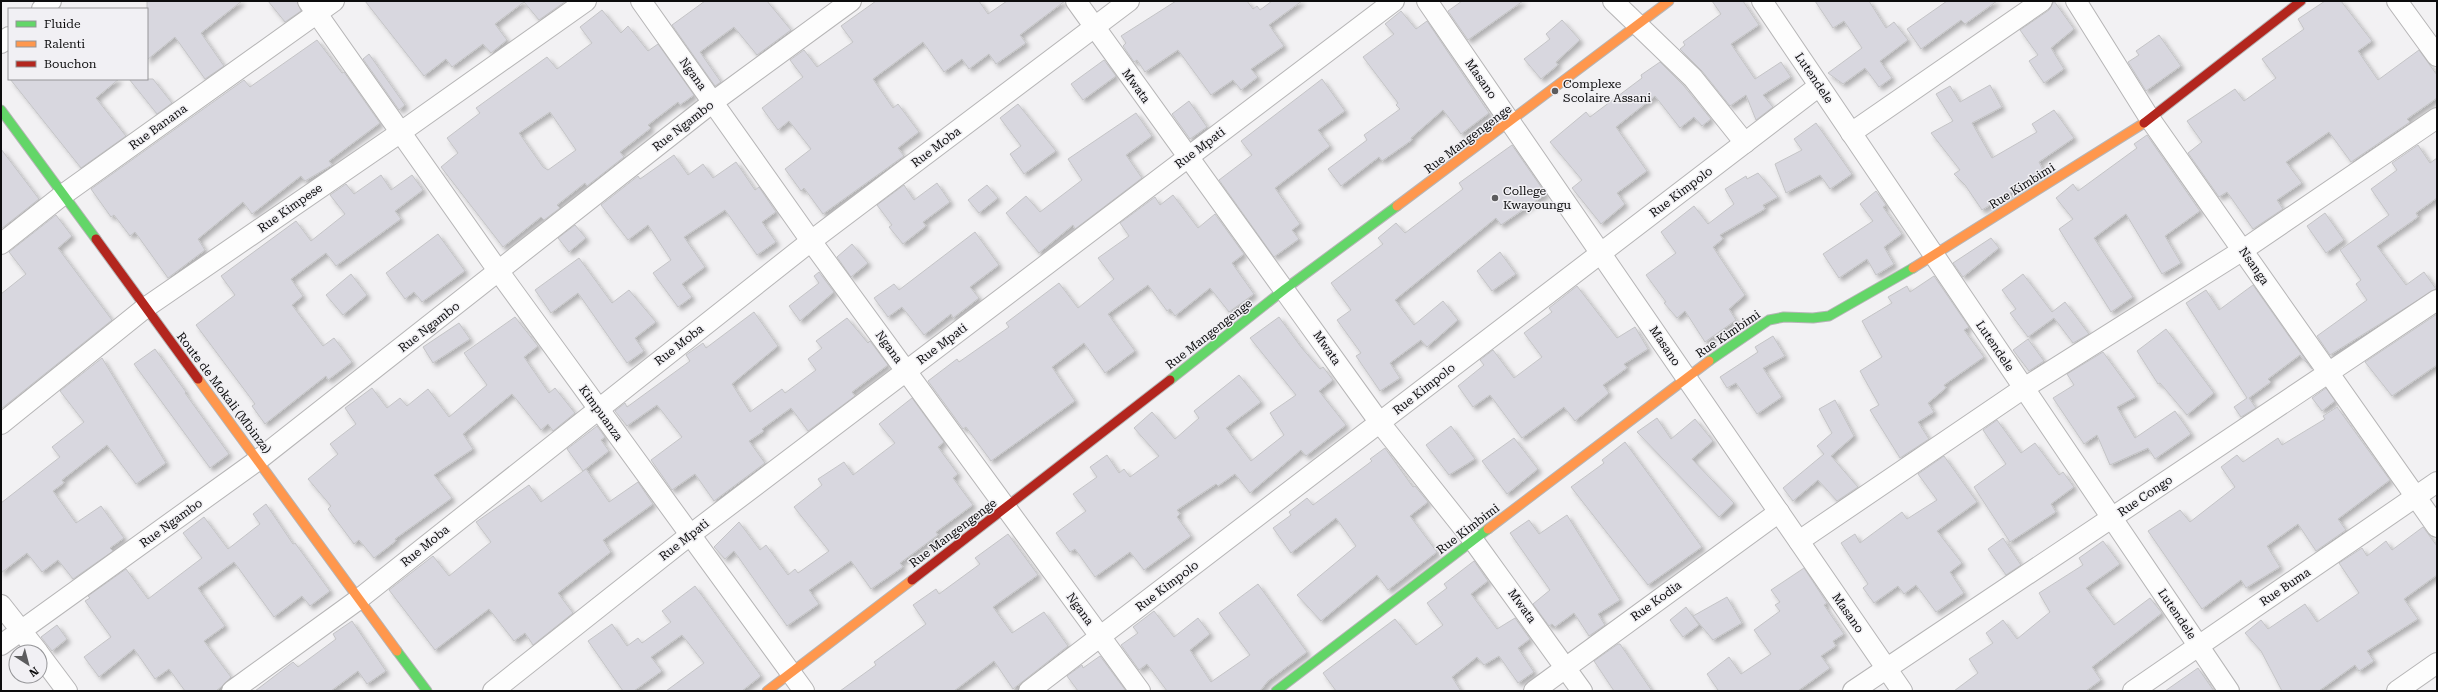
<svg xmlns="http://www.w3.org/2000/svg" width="2438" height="692" viewBox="0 0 2438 692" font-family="'Roboto Serif',serif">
<defs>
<filter id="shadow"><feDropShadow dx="3.5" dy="3.5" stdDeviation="2" flood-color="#0004"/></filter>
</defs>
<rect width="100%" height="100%" fill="#f2f1f3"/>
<g fill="#d8d7df" stroke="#c4c4c6" fill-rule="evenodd" filter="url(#shadow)">
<path d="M147,1H242L201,33L224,66L205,79L175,37L147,60Z"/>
<path d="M268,1H297L301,11L285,22Z"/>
<path d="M365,1H566L539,20L524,2L495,24L507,40L491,53L483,44L452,67L446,59L424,76Z"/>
<path d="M705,1H767L791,30L757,55L734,27L700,52L721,82L715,86L672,25Z"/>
<path d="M876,1H979L988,14L1007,1H1065L1020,35L1026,43L996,64L989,54L969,69L962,59L944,72L923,42L873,79L893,108L898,104L919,132L898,148L904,156L823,214L804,188L801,191L785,169L811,149L789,121L778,130L762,108L803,77L790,60L804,50L817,67L853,42L841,26Z"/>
<path d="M1176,1H1247L1253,9L1257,6L1260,10L1272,1H1302L1269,25L1284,46L1251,69L1258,77L1241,90L1233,80L1211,95L1178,50L1145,72L1137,60L1134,62L1123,46L1126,43L1121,36Z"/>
<path d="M1462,1H1523L1468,40L1448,11Z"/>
<path d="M1712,1H1743L1759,25L1731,44L1755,79L1781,62L1791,77L1763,95L1773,107L1756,120L1746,95L1730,106L1702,71L1680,49L1685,45L1683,42L1721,14Z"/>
<path d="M1815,1H1869L1886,28L1894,22L1908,40L1880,61L1892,78L1879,87L1865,68L1843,84L1828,73L1862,48L1844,21L1833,28Z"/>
<path d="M1947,1H1997L1965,24L1961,20L1921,49L1907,29Z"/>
<path d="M2054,1L2074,29L2051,48L2064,69L2044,83L2029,61L2038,55L2020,30L2049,10Z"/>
<path d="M2325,1H2341L2372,41L2358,51L2378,80L2419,50L2437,75V98L2407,119L2410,122L2351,162L2329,132L2286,162L2302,183L2277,200L2283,209L2253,229L2227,192L2219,197L2188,153L2202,142L2187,121L2235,89L2244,101L2276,78L2262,59L2304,29L2298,19Z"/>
<path d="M602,10L621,33L628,26L648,51L658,44L694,95L680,105L678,102L648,125L651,128L620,152L624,157L587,186L585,183L557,205L560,208L544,220L541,217L503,247L441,167L458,153L447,138L480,113L476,108L547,57L557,69L592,43L580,27ZM550,112L576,150L548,170L543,167L519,133Z"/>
<path d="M1401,11L1416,29L1427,21L1489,113L1461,134L1443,110L1411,138L1412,140L1382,161L1379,157L1341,186L1328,169L1367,140L1364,135L1400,109L1396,105L1398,103L1363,57L1394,34L1385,24Z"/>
<path d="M1562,20L1580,40L1556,62L1558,65L1541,79L1524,59L1550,39L1546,34Z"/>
<path d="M2159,35L2181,66L2146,91L2128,62L2139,55L2136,51Z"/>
<path d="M317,40L342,73L344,72L380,123L329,161L332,165L305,181L301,176L252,214L243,202L198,239L205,250L168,278L135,232L130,236L114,215L111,217L91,189L244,80L250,87Z"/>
<path d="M369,54L405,105L399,110L363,59Z"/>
<path d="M1104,60L1116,76L1083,100L1071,84Z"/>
<path d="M1660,62L1684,86L1711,119L1702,126L1694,117L1680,128L1655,96L1616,127L1647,171L1617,193L1625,204L1601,224L1572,188L1582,180L1550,142L1586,112L1590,117L1642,78L1641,75Z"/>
<path d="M10,79H119L96,98L126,136L81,168Z"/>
<path d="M129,79H153L172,103L157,114Z"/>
<path d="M1322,79L1345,111L1318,130L1330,146L1275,188L1300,224L1292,230L1299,239L1274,257L1219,180L1252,155L1241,141Z"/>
<path d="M1990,85L2002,107L1972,123L1992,158L2037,132L2032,124L2054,110L2074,138L2039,162L2044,172L1982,210L1965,185L1954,174L1960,170L1931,133L1953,121L1936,94L1950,86L1960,102Z"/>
<path d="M1189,101L1207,127L1190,139L1172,114Z"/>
<path d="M1018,104L1056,151L1024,174L1010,154L1021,146L1000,118Z"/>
<path d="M1136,113L1152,136L1126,155L1142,178L1075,229L1073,225L1039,253L1006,213L1026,196L1040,212L1082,180L1068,159Z"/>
<path d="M1816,123L1852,174L1830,189L1820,175L1786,193L1775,164L1802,150L1794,139Z"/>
<path d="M2147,135L2200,211L2165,236L2181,263L2162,274L2126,214L2094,238L2133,297L2111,312L2059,229L2073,219L2056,198L2073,184L2078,191L2137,148L2134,144Z"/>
<path d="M1512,145L1546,194L1501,225L1496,218L1395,300L1414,325L1443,301L1458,320L1427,347L1421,340L1390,363L1400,378L1380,391L1356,356L1361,353L1337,320L1351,310L1331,283L1383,244L1378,238L1396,223L1405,233L1463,189L1459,183Z"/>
<path d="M2418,145L2430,163L2437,158V198L2416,213L2418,217L2377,246L2406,285L2424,272L2436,289L2330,355L2317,336L2367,300L2356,284L2361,280L2340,250L2389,215L2371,189L2397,170L2392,163Z"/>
<path d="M1,149L39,199L1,229Z"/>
<path d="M674,155L688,175L703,164L713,178L736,162L755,190L759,187L776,212L762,222L776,242L757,255L725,210L684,237L705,267L682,284L692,297L678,307L653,273L671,260L648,225L628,240L601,205L638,176L640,179Z"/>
<path d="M1758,173L1778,197L1763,205L1765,209L1720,235L1723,239L1713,247L1745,295L1729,309L1736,320L1705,342L1685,311L1677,318L1664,303L1666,302L1646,275L1676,253L1661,232L1694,206L1708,224L1734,204L1725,189L1746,176L1747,179Z"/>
<path d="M381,175L391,190L412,175L423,190L395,211L401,219L336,266L326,253L291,279L303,296L292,305L323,346L334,338L352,362L328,380L326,376L265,424L252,406L255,404L196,325L235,295L221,276L296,221L311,241L345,214L330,195L346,184L354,194Z"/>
<path d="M937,183L950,202L923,222L926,226L903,244L889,227L892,225L877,205L904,185L914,200Z"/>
<path d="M987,185L998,198L979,213L968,200Z"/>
<path d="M1876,191L1886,205L1883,207L1902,234L1884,247L1894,264L1876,275L1867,259L1839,278L1823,254L1873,221L1860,204Z"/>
<path d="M1173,195L1198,228L1215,214L1244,254L1232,263L1254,294L1229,312L1210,288L1175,316L1170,309L1167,311L1148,285L1108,314L1135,351L1105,373L1084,343L1052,367L1075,401L991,461L966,427L963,429L928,381L957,359L959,362L1009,327L1006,323L1059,283L1078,308L1114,279L1098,258L1129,236L1120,223L1155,197L1160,205Z"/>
<path d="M2325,213L2344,240L2326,253L2307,226Z"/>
<path d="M56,215L72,236L58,248L112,320L1,409V294L26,274L9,252Z"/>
<path d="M575,225L586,238L569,252L558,238Z"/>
<path d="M975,232L999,265L970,287L979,298L953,318L951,314L924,335L902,307L888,317L874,298L894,284L899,290Z"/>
<path d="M438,234L465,271L422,302L414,292L405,299L386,273Z"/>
<path d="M1991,238L1999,248L1963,277L1953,263Z"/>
<path d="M852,244L868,263L851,277L837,257Z"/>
<path d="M1500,252L1516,274L1492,291L1477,271Z"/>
<path d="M579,258L612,303L629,290L656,322L635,338L644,351L627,363L578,293L551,313L535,290Z"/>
<path d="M819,272L834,292L800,321L789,306L819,283L814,276Z"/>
<path d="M351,274L367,295L343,315L326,295Z"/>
<path d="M2023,274L2052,312L2065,302L2089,334L2073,343L2054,318L2028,337L2010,313L2016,309L2002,290Z"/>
<path d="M1934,276L1969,327L1964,330L1984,357L1944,385L1946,388L1928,403L1934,412L1918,422L1929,439L1900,458L1870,410L1879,405L1860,371L1882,357L1862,321L1892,303L1888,297L1907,286L1910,292Z"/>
<path d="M2253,285L2312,369L2300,355L2268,379L2271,382L2249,398L2256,408L2241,417L2234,407L2247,398L2186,303L2206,290L2219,310Z"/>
<path d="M1577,286L1617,338L1635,327L1648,349L1624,364L1627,368L1603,385L1609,393L1575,421L1564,407L1522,438L1490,395L1473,407L1458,386L1484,365L1480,360L1493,350L1514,378L1542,357L1524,333L1552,312L1549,308Z"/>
<path d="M754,312L778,346L732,384L750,412L782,389L785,393L816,370L808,359L822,348L816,341L847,318L868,343L870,341L888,365L852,392L855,396L808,431L791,408L762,429L764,431L749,441L765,463L714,501L695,474L672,490L651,460L682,437L657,405L627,426L615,411L625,403L627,407L690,361L686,355L703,343L706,348Z"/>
<path d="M2437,314V365L2392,396L2365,362Z"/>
<path d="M515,317L538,346L524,357L549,393L555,388L575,413L553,431L548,424L541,430L512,394L463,434L473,449L434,475L452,498L395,539L396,541L374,558L359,540L354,544L328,509L331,506L308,479L338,454L330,444L356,424L345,408L372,388L387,408L400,398L407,406L428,389L449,417L487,385L464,353Z"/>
<path d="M1279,317L1301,347L1320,369L1323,367L1333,380L1319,391L1346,425L1306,456L1301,450L1250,493L1235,474L1218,486L1216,484L1177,510L1180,514L1177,517L1191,536L1144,570L1130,552L1095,577L1075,549L1070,552L1056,533L1086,511L1073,494L1097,477L1090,467L1107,455L1119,473L1124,469L1130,477L1159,456L1134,428L1152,412L1175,439L1199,418L1194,411L1239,375L1261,402L1226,428L1251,461L1284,435L1270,413L1296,395L1250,338Z"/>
<path d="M459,323L470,339L433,363L423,347Z"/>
<path d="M2166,329L2214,393L2187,415L2160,383L2158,384L2137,351Z"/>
<path d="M1773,336L1785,356L1763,368L1782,397L1757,414L1736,383L1727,388L1720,377L1758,352L1755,347Z"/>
<path d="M2028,339L2044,361L2029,371L2013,350Z"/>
<path d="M155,349L186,392L185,393L229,454L210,468L134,364Z"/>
<path d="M2103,352L2136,397L2117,407L2135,438L2175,411L2191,434L2155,459L2148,448L2110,465L2097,435L2084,444L2053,398L2074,385L2067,374Z"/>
<path d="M102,358L166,463L136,484L107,445L62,480L64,483L53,491L76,523L101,506L124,538L110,548L113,551L73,579L58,560L42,572L27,553L1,573V503L60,457L52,447L84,422L60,391Z"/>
<path d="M2326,388L2335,401L2322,411L2312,398Z"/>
<path d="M912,398L944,442L938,447L958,474L953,478L973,505L936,532L938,535L900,563L903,567L871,589L851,561L809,590L819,604L787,626L734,551L725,559L714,547L739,522L760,550L766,545L788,575L795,569L798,573L829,551L794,507L822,485L818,479L844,462L853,475L895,443L879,424Z"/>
<path d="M1835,400L1854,436L1831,456L1858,487L1837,501L1818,480L1793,501L1783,488L1824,454L1817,446L1832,433L1819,409Z"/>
<path d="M2337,407L2390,480L2338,519L2346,530L2316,551L2298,524L2267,546L2280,567L2246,588L2241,580L2202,609L2148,531L2180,510L2190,522L2235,487L2221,467L2237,455L2243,462L2278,438L2282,445L2325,419L2323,416Z"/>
<path d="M1657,418L1671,439L1695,419L1713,441L1692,459L1734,503L1719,517L1637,432Z"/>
<path d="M1997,420L2021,453L2035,443L2059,475L2063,472L2074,487L2051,504L2056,512L2010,542L1974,487L2006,464L1983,430Z"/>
<path d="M597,426L605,437L601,440L609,451L583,471L567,449Z"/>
<path d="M1451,426L1475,459L1449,475L1426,445Z"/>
<path d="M1514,438L1538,469L1507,494L1482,461Z"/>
<path d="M1625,442L1702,547L1648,585L1571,487L1604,463L1602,460Z"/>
<path d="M1385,448L1413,487L1415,486L1428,502L1410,516L1437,552L1388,590L1377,575L1321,621L1297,595L1356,546L1336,518L1291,553L1273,528L1291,515L1289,512L1307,498L1313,505L1372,461L1370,459Z"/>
<path d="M1944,456L1977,502L1937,531L1962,563L1950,572L1964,593L1936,612L1916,585L1904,594L1898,586L1874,603L1863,588L1868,584L1841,543L1855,534L1860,543L1902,512L1907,519L1937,500L1918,474Z"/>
<path d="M586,469L609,502L638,482L653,504L603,540L611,552L558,593L573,613L533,645L525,633L514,641L489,609L435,650L389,590L433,556L449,576L491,542L476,522L529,485L541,502Z"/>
<path d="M266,504L293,544L295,543L330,591L310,606L302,596L274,617L234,562L198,588L225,626L204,641L231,677L221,687L216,691H185L169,669L155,679L134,649L99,677L84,657L111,637L85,601L90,598L88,596L126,569L148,599L202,558L183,533L204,517L228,549L260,524L253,514Z"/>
<path d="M1567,515L1620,600L1598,614L1605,625L1589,636L1574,613L1555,627L1552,624L1549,626L1533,604L1550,590L1510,533L1529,520L1539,534Z"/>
<path d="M2423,527L2437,546V575L2404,599L2418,619L2367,651L2374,661L2359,671L2355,665L2319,691H2282L2261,651L2245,633L2261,620L2268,629L2305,604L2317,622L2359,593L2339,563L2362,548L2367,556L2386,541L2392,550Z"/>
<path d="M1008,534L1038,575L993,607L1012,633L1044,612L1068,646L1013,689L994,661L954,691H840L876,665L874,662L926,624L913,605L936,589L939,594L980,564L975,558Z"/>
<path d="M2003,538L2021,565L2006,575L1988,549Z"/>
<path d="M2103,541L2120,564L2086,588L2114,625L2150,598L2162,613L2092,667L2101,680L2086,691H1954L1978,673L1969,659L1993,643L1986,633L2003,620L2017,639L2050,612L2039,593L2083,565L2079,558Z"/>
<path d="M1474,561L1488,581L1471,594L1497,629L1515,618L1530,639L1518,648L1534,672L1518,683L1499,656L1484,665L1477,657L1452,677L1461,691H1336L1323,673L1395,619L1416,645L1443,625L1427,603L1447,588L1444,584Z"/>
<path d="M1804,568L1827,603L1824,605L1844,634L1833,641L1836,646L1821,656L1830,668L1798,691H1716L1718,690L1707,674L1729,657L1741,674L1771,654L1754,630L1780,611L1775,605L1780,602L1771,590Z"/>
<path d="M1258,584L1307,652L1268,681L1260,691H1167L1147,664L1139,670L1121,645L1138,633L1133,627L1154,611L1174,637L1198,618L1210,634L1190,650L1211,682L1250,655L1219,613Z"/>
<path d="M695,586L761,676L742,691H666L704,663L682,635L651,657L662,671L634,691H623L588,641L612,624L627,646L638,638L642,643L671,622L662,611Z"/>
<path d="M1727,597L1742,623L1713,640L1693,616Z"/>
<path d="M1686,607L1699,625L1683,637L1670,620Z"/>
<path d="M352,621L386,671L367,684L358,671L331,691H255L293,662L298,667L336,639L333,634Z"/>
<path d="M57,625L67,639L52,651L41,637Z"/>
<path d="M1618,644H1620L1652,691H1614L1594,661Z"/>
<path d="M1100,656L1126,691H1078L1067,676L1082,665L1083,668Z"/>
<path d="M2198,668L2214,691H2165Z"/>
</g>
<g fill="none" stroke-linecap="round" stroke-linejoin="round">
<g stroke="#b6b5b6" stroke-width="22">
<g id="street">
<path d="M308,1L499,272L804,691"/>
<path d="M641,1L811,241L1140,691"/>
<path d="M1076,1L1380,423L1473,540L1582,691"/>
<path d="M1427,1L1902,691"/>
<path d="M1613,1L1693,78L1745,143"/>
<path d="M1762,1L2229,691"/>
<path d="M2076,1L2150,119L2437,527"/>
<path d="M2397,1L2437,56"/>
<path d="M42,9L51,1"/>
<path d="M1,43L9,37"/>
<path d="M1851,133L2042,1"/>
<path d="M1,244L64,194L334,1"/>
<path d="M1,424L145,308L401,132L586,1"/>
<path d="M1799,541L2024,388L2243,250L2437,118"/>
<path d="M1,605L38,652"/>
<path d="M1,645L258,460L713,102L851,1"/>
<path d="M40,655L67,691"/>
<path d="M232,691L359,599L811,241L1129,1"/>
<path d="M493,691L690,535L1394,1"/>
<path d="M1029,691L1819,86"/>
<path d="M1534,691L1779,512"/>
<path d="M1853,691L2437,300"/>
<path d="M2133,691L2437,482"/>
<path d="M2397,691L2437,663"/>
</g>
</g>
<g stroke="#b6b5b6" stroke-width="11">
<g id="fast">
<path d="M1,110L96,239"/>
<path d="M1709,361L1769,320L1784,317L1813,318L1829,316L1913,268"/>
<path d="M1170,380L1285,289L1397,206"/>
<path d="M397,651L427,691"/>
<path d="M1276,691L1488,529"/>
</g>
</g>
<g stroke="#b6b5b6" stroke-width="11">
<g id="slow">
<path d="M1397,206L1669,1"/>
<path d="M1913,268L2144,123"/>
<path d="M198,379L397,651"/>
<path d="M1488,529L1709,361"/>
<path d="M767,691L912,580"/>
</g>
</g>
<g stroke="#b6b5b6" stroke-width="11">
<g id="jam">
<path d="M2144,123L2301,1"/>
<path d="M96,239L198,379"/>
<path d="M912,580L1170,380"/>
</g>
</g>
<use href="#street" stroke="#fdfdfd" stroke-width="20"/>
<use href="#fast" stroke="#63d668" stroke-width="9"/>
<use href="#slow" stroke="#ff974d" stroke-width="9"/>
<use href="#jam" stroke="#b3261e" stroke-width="9"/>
</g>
<g fill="#5c5c5e" stroke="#f1f0f4" stroke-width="1.5">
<circle cx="1555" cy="91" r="4"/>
<circle cx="1495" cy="198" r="4"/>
</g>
<g text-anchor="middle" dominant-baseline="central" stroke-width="3" stroke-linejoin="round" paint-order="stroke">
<g font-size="12" fill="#0c0c0d" stroke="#f1f0f4">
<text transform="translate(693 74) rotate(54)">Ngana</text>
<text transform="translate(1814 78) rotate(56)">Lutendele</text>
<text transform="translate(1481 79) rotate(55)">Masano</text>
<text transform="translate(1136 86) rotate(54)">Mwata</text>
<text transform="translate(683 126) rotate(-38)">Rue Ngambo</text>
<text transform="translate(158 127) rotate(-36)">Rue Banana</text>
<text transform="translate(1468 139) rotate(-37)">Rue Mangengenge</text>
<text transform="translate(936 147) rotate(-37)">Rue Moba</text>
<text transform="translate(1200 148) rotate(-37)">Rue Mpati</text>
<text transform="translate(2022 186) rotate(-32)">Rue Kimbimi</text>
<text transform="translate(1681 192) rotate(-37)">Rue Kimpolo</text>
<text transform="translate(290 208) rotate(-35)">Rue Kimpese</text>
<text transform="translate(2254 266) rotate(55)">Nsanga</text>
<text transform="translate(429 327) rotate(-38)">Rue Ngambo</text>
<text transform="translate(1209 334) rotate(-38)">Rue Mangengenge</text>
<text transform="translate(1728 334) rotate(-34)">Rue Kimbimi</text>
<text transform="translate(942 344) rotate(-37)">Rue Mpati</text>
<text transform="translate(679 345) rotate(-38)">Rue Moba</text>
<text transform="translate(1665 346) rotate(56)">Masano</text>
<text transform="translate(1995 346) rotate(56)">Lutendele</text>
<text transform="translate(889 347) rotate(54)">Ngana</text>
<text transform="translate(1327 348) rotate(55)">Mwata</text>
<text transform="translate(1424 389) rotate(-38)">Rue Kimpolo</text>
<text transform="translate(224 393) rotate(53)">Route de Mokali (Mbinza)</text>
<text transform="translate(601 413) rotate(54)">Kimpuanza</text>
<text transform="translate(2145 496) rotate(-34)">Rue Congo</text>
<text transform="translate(171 523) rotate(-36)">Rue Ngambo</text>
<text transform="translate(1468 529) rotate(-37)">Rue Kimbimi</text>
<text transform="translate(953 533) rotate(-37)">Rue Mangengenge</text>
<text transform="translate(684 540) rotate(-38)">Rue Mpati</text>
<text transform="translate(425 546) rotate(-39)">Rue Moba</text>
<text transform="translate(1167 586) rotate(-37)">Rue Kimpolo</text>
<text transform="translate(2285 587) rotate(-34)">Rue Buma</text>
<text transform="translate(1656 601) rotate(-36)">Rue Kodia</text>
<text transform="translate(1522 606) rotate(54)">Mwata</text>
<text transform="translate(1080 609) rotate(54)">Ngana</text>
<text transform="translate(1848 613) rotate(55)">Masano</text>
<text transform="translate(2177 614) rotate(56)">Lutendele</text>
</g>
<g font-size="12" fill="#0c0c0d" stroke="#f1f0f4" text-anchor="start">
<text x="1563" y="84">Complexe<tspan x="1563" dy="14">Scolaire Assani</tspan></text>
<text x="1503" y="191">College<tspan x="1503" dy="14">Kwayoungu</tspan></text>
</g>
</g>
<rect width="2438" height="692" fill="none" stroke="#0c0c0d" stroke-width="4"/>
<rect x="8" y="8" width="140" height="72" fill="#f1f0f4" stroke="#959598"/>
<rect x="16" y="21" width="20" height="6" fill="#63d668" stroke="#959598"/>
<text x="44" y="28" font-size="12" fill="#0c0c0d">Fluide</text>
<rect x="16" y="41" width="20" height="6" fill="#ff974d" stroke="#959598"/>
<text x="44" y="48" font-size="12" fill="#0c0c0d">Ralenti</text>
<rect x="16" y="61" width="20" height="6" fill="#b3261e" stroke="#959598"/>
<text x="44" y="68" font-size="12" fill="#0c0c0d">Bouchon</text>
<g transform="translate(28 664) rotate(144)"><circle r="19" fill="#f1f0f4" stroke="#959598"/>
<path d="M0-3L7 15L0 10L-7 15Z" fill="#5c5c5e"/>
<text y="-6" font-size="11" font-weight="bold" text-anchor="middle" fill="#0c0c0d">N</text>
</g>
</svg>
